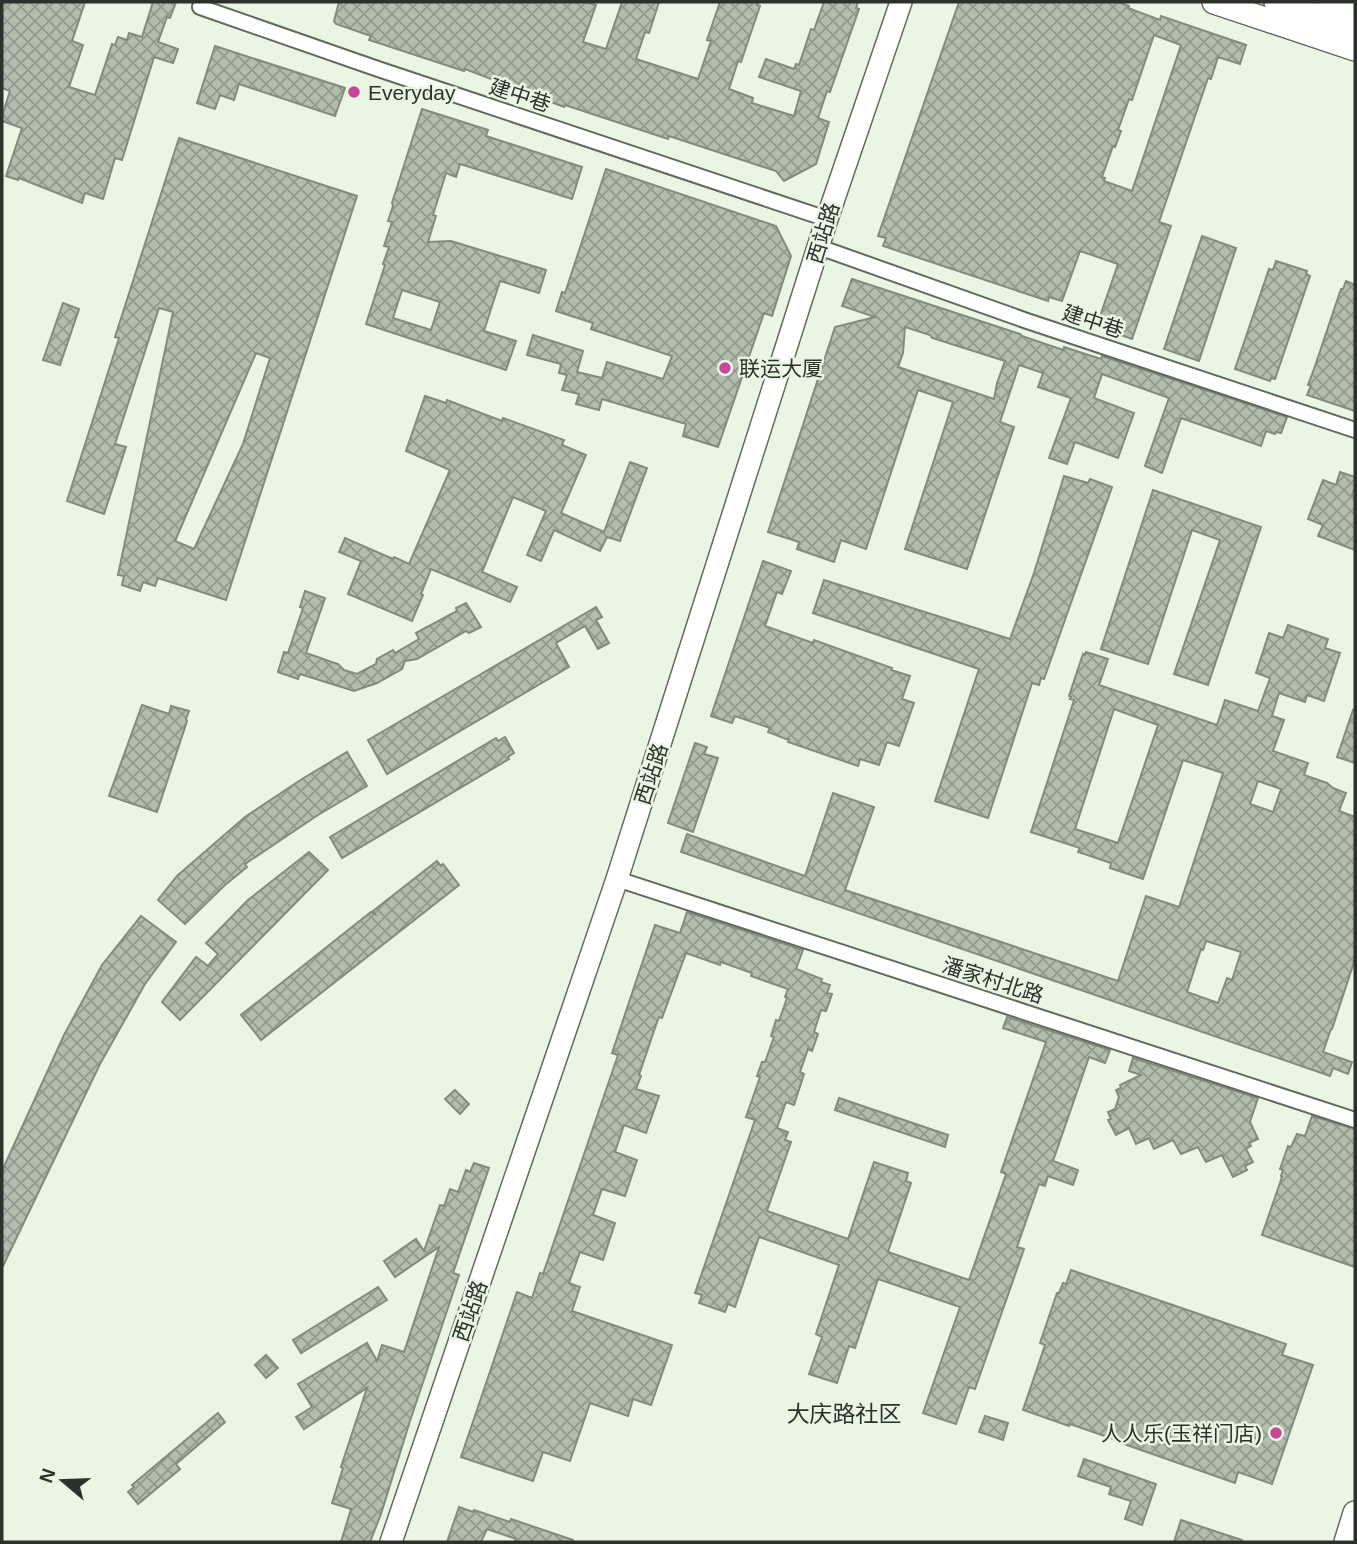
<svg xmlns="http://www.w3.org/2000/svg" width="1357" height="1544" viewBox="0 0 1357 1544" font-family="Helvetica,'Noto Sans SC',sans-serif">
<defs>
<pattern id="building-cross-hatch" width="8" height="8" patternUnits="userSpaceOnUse" patternTransform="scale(1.75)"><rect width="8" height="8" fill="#b2bdad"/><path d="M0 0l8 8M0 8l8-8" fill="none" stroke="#919a8d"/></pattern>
</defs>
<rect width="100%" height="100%" fill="#eaf5e4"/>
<g fill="url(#building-cross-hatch)" stroke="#828c7d" stroke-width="2" fill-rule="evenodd">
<path d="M2,2H85L72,41L83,45L69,87L95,95L112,44L115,45L118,37L127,40L129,33L142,37L153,2H176L170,18L167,17L158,42L178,49L173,63L154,57L122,160L115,158L103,199L85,193L82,203L19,178L18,180L6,176L22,128L2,121V116L10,91L2,88Z"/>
<path d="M339,2H586L596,5L583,42L606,49L622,2H659L649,33L645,32L636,59L698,79L711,41L707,40L720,2H759L757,5L760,6L741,62L738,61L729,89L753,98L752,103L794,116L801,91L759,77L766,59L794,69L796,64L799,65L811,29L814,30L824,2H858L856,8L859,9L830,92L827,91L818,118L829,122L816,164L784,181L776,171L669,136L668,139L565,105L564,107L465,69L464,71L369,40L371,36L336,24L334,21Z"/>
<path d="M959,2H1118L1129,6L1128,8L1160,20L1161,16L1246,45L1240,64L1218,57L1211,79L1208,78L1159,222L1171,226L1132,339L1101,328L1102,323L1098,322L1118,264L1080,251L1062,301L1049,297L1048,301L883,246L886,238L878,236ZM1154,35L1181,45L1132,191L1104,181L1105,178L1102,177L1113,146L1115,147L1121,131L1118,130L1129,99L1132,100Z"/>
<path d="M215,46L345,88L335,116L239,84L234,100L220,95L215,109L197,103Z"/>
<path d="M422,109L488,130L486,136L582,167L572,199L460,164L456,177L446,173L433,215L436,216L428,242L451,241L546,270L539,293L500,281L484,331L516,341L506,370L366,324L385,265L383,264L389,247L384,246L392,222L388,221L393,206L392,203ZM402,290L440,302L431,330L393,318Z"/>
<path d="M179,138L357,196L226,600L158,578L155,586L143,582L140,591L122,585L124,576L118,575L173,312L159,308L115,444L126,447L104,514L67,501L119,338L115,337ZM256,353L270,358L243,444L194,549L175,541Z"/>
<path d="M606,169L776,226L791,256L772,316L764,313L718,447L683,436L686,424L602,399L599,410L576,404L579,394L562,390L567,375L559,373L561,364L527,355L533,335L583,351L577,372L602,378L607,362L663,379L672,356L591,329L593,323L556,311L562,292L565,293Z"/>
<path d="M1202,236L1236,248L1199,361L1164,349Z"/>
<path d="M1276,261L1307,271L1306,274L1310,276L1275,379L1271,378L1270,381L1235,369L1269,269L1273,270Z"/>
<path d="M852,279L1020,334L1022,336L1063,350L1064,347L1101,359L1102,356L1287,417L1281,433L1276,432L1275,434L1266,431L1261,446L1181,418L1162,473L1145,466L1169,398L1102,374L1094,398L1134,413L1118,458L1075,442L1067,464L1049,458L1071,398L1038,387L1043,373L1019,365L1000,422L1014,427L967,569L905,549L953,402L918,390L866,549L841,540L834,562L797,549L799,542L768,532L835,327L875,317L842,306ZM905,327L930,335L932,338L1005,361L997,383L994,399L898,367L903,353Z"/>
<path d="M1346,281L1355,285V411L1307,395L1311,386L1308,385L1314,369L1341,289H1343Z"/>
<path d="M63,303L79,309L60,365L43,360Z"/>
<path d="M425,396L446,403L447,400L502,421L503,418L564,440L562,445L586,455L561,513L604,532L630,462L647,468L620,541L607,537L600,551L554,530L541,561L527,555L546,511L513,497L482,572L517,587L510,602L431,569L421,594L423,595L412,621L348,594L361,561L339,552L345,538L393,559L394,557L409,564L450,470L406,451Z"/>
<path d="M1340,472L1355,477V486L1352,495L1355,497V550L1318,536L1323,525L1308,519L1323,480L1336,485Z"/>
<path d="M1064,476L1088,483L1090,479L1112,487L1044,679L1041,678L1039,685L1032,683L988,818L935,801L979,669L813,613L824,580L1010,639L1034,573Z"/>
<path d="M1153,490L1261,527L1208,685L1174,674L1220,540L1192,530L1148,664L1101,649Z"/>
<path d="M763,561L791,571L782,594L777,592L765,626L813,643L814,640L892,668L891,670L910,676L902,699L914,703L899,746L887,742L879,765L860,759L858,766L788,742L789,740L768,732L770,728L735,716L732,723L711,716Z"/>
<path d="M305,591L325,598L306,653L338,664L344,670L357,674L376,664L377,659L393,650L395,653L419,639L416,633L457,611L456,608L466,603L481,627L469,633L466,631L417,659L405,661L402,669L377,683L354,691L300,674L298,679L278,672L284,652L288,653L303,608L300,607Z"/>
<path d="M596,607L602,617L596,620L609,643L598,649L585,626L556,643L569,667L387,774L368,740Z"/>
<path d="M1288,625L1328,639L1325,648L1340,653L1324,701L1307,695L1305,702L1279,693L1272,716L1284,720L1273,751L1308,763L1304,775L1327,783L1333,788L1346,793L1339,811L1355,817V959L1332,1029H1331L1323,1052L1352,1062L1348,1074L1333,1068L1330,1076L681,852L687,834L805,876L833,793L874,807L845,890L1118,981L1146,896L1179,907L1223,773L1183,760L1143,879L1110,868L1111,863L1078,852L1080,848L1031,832L1074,700L1070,699L1071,697L1069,696L1083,654L1085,655L1086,652L1108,659L1099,685L1217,725L1225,700L1258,711L1270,678L1256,673L1269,633L1283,638ZM1114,709L1158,725L1118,843L1075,829ZM1258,781L1281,789L1273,812L1250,804ZM1206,941L1241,952L1232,980L1227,978L1218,1003L1187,992L1201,949L1203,950Z"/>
<path d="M142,705L169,714L171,706L189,711L186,719L187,721L157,812L109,796Z"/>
<path d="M1353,710L1355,711V763L1337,757Z"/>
<path d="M505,737L514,753L508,757L509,759L342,858L330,837L496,738L498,741Z"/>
<path d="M695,743L707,747L704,754L718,758L693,832L668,823Z"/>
<path d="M347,752L367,786L318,815L245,864L247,867L225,885L185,924L158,900L177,876L245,817L302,779Z"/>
<path d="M309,852L328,870L180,1020L162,1002L196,957L208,966L218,954L206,943L248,900Z"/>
<path d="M437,861L441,866L443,864L459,885L261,1040L241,1015L371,912L375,914L373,911Z"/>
<path d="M687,912L803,950L796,969L822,979L821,982L830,985L827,993L832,994L826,1011L821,1010L814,1032L818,1034L812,1051L808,1049L800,1072L804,1074L794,1105L786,1102L777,1128L788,1132L785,1140L791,1142L767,1211L848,1239L874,1162L908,1173L906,1181L911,1183L888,1252L969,1280L1006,1174L1001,1172L1046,1042L1003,1028L1007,1017L1110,1050L1105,1063L1089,1057L1053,1161L1078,1170L1073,1185L1048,1176L1045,1186L1039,1184L1017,1247L1024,1249L1002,1312L975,1389L969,1387L956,1424L923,1413L960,1307L878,1279L855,1348L849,1346L837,1383L809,1374L822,1337L816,1334L839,1265L759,1237L735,1307L728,1304L725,1312L699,1303L702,1295L695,1293L755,1120L746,1117L760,1077L757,1076L762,1062H765L774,1037L771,1036L776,1020L779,1021L787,998L785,997L788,989L751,976L752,973L721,962L720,965L686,953L662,1018L659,1017L656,1025L639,1075L641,1076L636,1089L659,1096L646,1133L624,1125L615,1152L637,1160L625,1196L602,1189L593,1215L615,1223L603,1260L580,1252L569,1283L580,1287L572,1311L672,1345L651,1405L633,1399L628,1416L590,1403L570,1461L543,1452L533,1481L461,1457L517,1292L532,1298L540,1273L543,1274L618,1055L612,1053L655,925L680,933Z"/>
<path d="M141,916L176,942L145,984L100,1064L2,1268V1171L64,1035L102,965Z"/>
<path d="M1133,1058L1258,1098L1250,1122L1258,1139L1249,1143L1251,1146L1246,1149L1253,1162L1245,1166L1247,1170L1233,1177L1222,1155L1206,1162L1198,1147L1181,1154L1173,1140L1154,1149L1149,1138L1136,1144L1129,1128L1116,1135L1108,1120L1111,1119L1108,1112L1115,1109L1119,1097L1116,1090L1121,1088L1120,1085L1141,1075L1129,1071Z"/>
<path d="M455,1090L469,1104L460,1114L445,1099Z"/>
<path d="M839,1098L948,1135L945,1147L835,1110Z"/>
<path d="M1312,1116L1355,1129V1267L1262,1235L1282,1177L1281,1176L1283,1170L1280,1169L1288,1146L1291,1147L1297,1134L1305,1136Z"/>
<path d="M474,1163L489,1168L453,1273L459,1275L410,1421L381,1514L370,1542H341L351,1509L332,1503L343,1468L341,1467L367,1388L304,1429L296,1417L312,1407L298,1384L367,1343L377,1361L382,1345L404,1352L439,1247L395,1277L384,1261L416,1239L424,1251L440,1205L444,1206L450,1189L458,1192L466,1170L470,1172Z"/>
<path d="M1071,1270L1286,1344L1282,1355L1313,1365L1272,1484L1238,1472L1235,1483L1124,1444L1125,1443L1070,1424L1069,1426L1023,1410L1045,1345L1040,1343L1043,1334L1057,1293H1059L1063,1283L1066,1284Z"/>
<path d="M378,1287L387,1300L301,1353L293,1340Z"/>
<path d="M266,1355L278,1368L266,1378L255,1365Z"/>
<path d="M218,1413L225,1422L176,1464L180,1469L138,1504L128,1492L134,1487L132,1485Z"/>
<path d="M985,1416L1008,1423L1003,1440L979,1432Z"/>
<path d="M1084,1459L1156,1484L1142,1525L1125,1519L1131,1501L1109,1494L1111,1487L1078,1476Z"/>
<path d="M459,1507L473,1512L474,1510L510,1522L511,1519L573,1540V1542H514L516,1539L487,1529L481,1542H447Z"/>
<path d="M1181,1520L1242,1540L1241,1542H1174Z"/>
</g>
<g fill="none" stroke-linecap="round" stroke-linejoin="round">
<g stroke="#616b5c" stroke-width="18">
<g id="street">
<path d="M200,7L378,69L827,219"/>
<path d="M819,247L1027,321L1355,430"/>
<path d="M617,879L1355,1120"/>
</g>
</g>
<g stroke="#616b5c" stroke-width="24">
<path id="secondary" d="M391,1542L617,879L827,219L901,2"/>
</g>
<g stroke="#616b5c" stroke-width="26">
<g id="primary">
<path d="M1214,2L1355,49"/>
<path d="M1276,2L1355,28"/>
<path d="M1329,2L1355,11"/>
<path d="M1346,1542L1355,1513"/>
</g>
</g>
<use href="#street" stroke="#fff" stroke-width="14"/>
<use href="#secondary" stroke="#fff" stroke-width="21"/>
<use href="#primary" stroke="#fff" stroke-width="23"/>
</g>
<g fill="#c54999" stroke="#eaf5e4" stroke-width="2.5">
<circle cx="354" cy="92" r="7"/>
<circle cx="725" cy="368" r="7"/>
<circle cx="1276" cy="1433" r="7"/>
</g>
<g text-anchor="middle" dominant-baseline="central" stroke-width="5" stroke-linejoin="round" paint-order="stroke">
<g font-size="21" fill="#2d312b" stroke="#eaf5e4" text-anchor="start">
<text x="368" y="92">Everyday</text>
<text x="739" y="368">联运大厦</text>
<text x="1262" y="1433" text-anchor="end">人人乐(玉祥门店)</text>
</g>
<g font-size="21" fill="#2d312b" stroke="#eaf5e4">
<text transform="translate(520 95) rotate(18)">建中巷</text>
<text transform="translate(823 233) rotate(-73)">西站路</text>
<text transform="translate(1093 321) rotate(18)">建中巷</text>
<text transform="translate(651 774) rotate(-72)">西站路</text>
<text transform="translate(993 980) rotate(18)">潘家村北路</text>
<text transform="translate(470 1311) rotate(-71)">西站路</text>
</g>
<g font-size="23" fill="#2d312b" stroke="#eaf5e4">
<text x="844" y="1414">大庆路社区</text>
</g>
</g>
<rect width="1357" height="1544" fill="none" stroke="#2d312b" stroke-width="7"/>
<g transform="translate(63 1481) rotate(289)" stroke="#eaf5e4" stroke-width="5" paint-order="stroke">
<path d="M0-5L12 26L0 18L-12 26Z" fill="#2d312b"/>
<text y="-10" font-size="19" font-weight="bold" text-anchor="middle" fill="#2d312b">N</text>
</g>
</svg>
